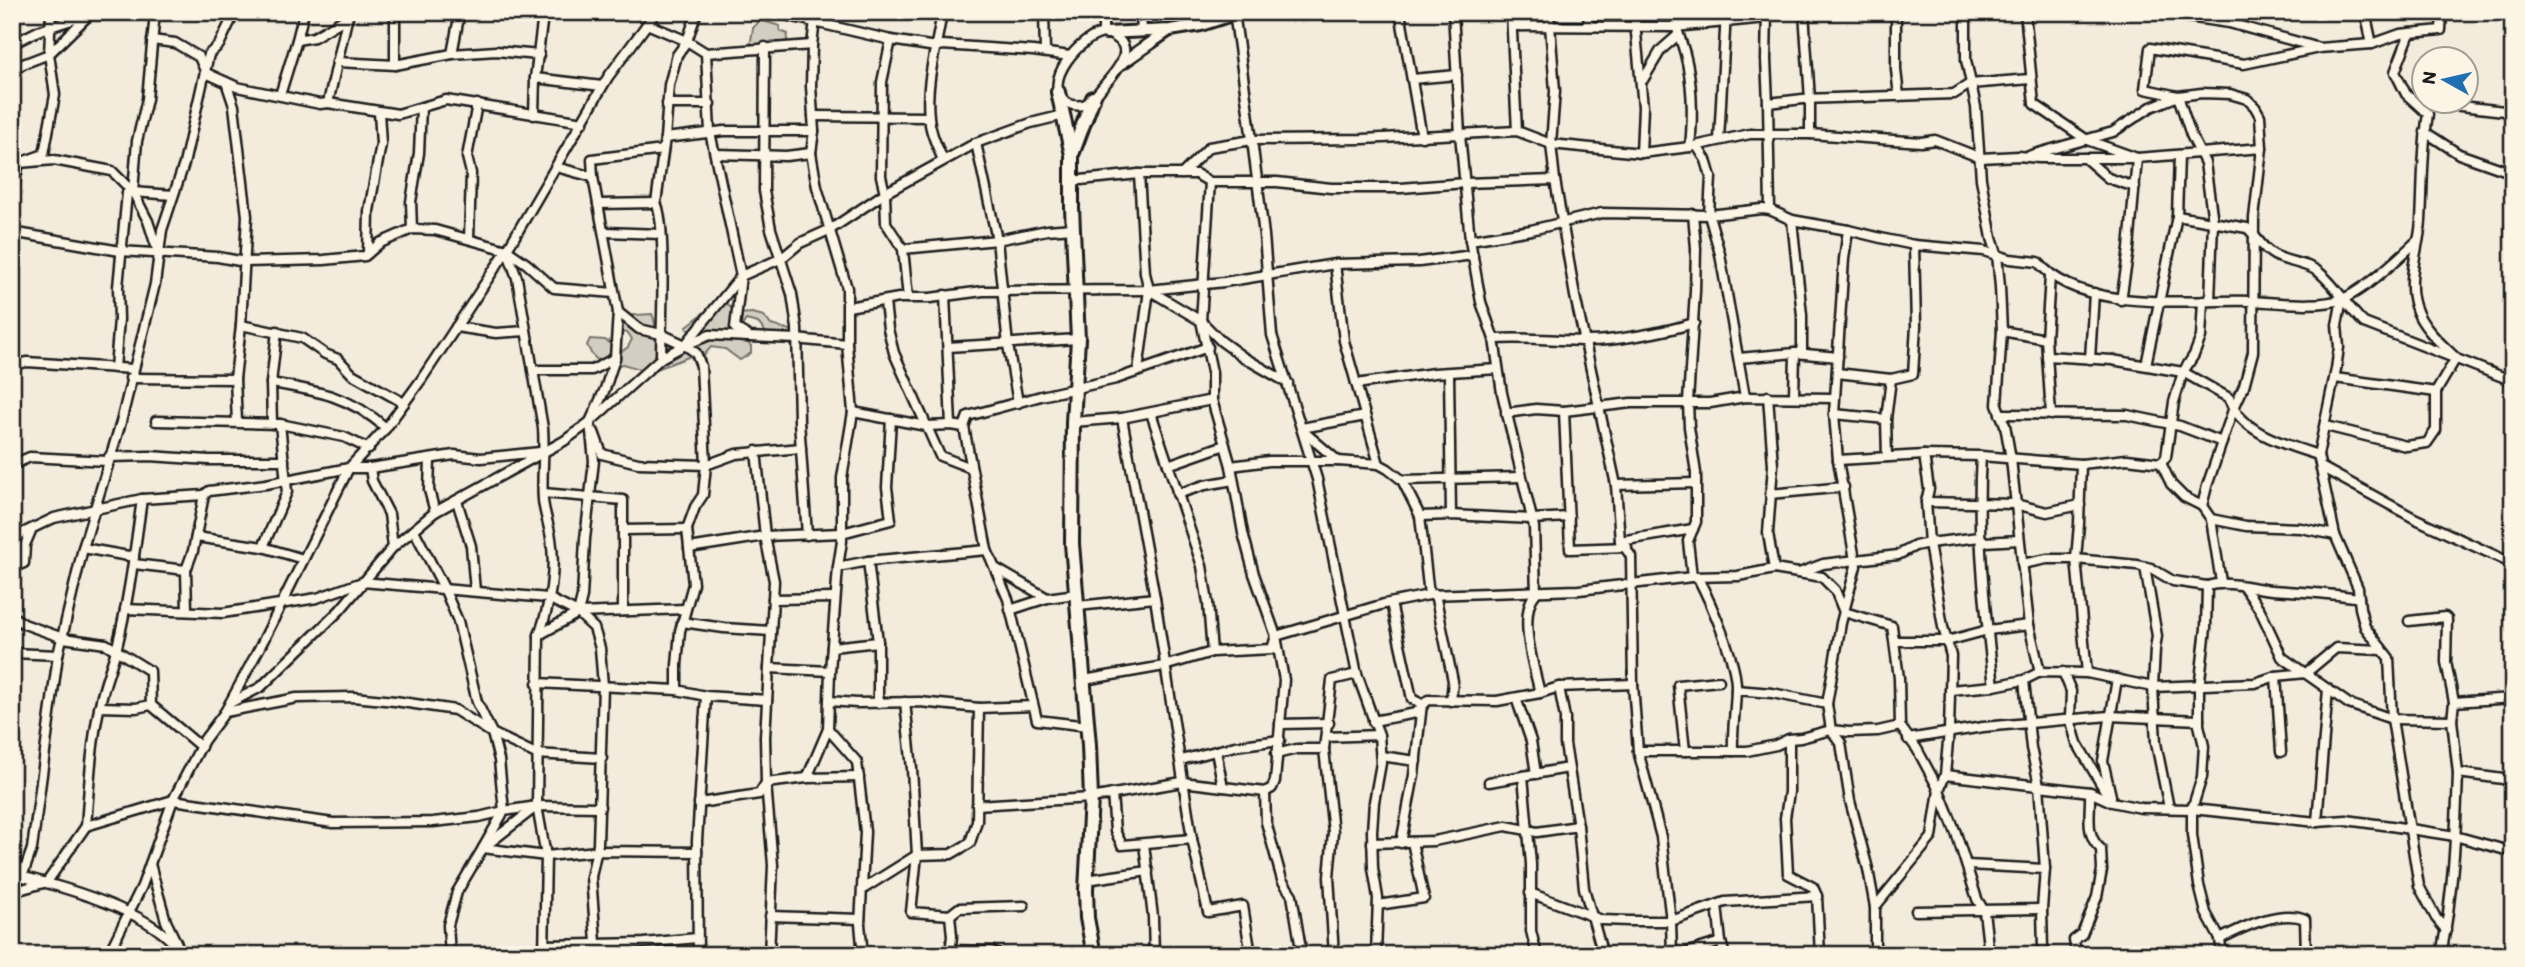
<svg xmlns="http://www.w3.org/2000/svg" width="2525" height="967" viewBox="0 0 2525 967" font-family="Itim,sans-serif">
<rect width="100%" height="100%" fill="#f3ecdd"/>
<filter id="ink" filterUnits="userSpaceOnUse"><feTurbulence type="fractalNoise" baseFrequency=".0143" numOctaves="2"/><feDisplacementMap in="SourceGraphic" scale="14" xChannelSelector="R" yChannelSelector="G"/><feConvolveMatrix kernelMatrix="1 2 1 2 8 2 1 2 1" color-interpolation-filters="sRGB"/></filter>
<g filter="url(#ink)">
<g fill="#d3cec1" stroke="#78756e" stroke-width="2">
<path d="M760,20L780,26V31L788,34L787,41L769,47H750L753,28Z"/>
<path d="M716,303L727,304L738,314L752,313L764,316L771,325L794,331L790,345L768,335L758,323L746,320L740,329V335L751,346V353L740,360L725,349L711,347L705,354L702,364L691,356L649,372L623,364L605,367L592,355L587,345L590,339L605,340L622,351L628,347L632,339L628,333L620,332V316L652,314C657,323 654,333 658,342L675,346L691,335L686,327Z"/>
</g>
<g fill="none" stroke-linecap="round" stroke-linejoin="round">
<g stroke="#1c1c1c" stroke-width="13">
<g id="minor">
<path d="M395,12V65"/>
<path d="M772,12L891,40L936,47L942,45L1033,51L1070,56"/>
<path d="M942,12C937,46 925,83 929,117C930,132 937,146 943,160"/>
<path d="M1044,12L1045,52"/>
<path d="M1103,12V33"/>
<path d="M1141,12L1142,32"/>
<path d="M1200,12L1201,25"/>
<path d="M1234,12L1252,140L1363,139L1517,131L1551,144L1641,153L1690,147L1750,134H1810L1921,142L1935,140L1981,158L2018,156L2039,158H2137L2262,148"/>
<path d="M1400,12L1422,137"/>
<path d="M1453,12L1460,134L1470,240L1481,302L1494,339L1502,393L1534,527L1536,593C1517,613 1534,668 1540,693"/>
<path d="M1511,12L1517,131"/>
<path d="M1549,12L1555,91L1551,144L1555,180L1575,296L1616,485L1620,541L1631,556L1633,684L1638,751L1661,837L1671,921L1672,955"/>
<path d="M1634,12L1643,107L1641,153"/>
<path d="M1674,12C1675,28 1681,39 1685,54C1693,84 1693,117 1690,147"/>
<path d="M1767,12L1766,60L1768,103"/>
<path d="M1804,12L1810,99V134"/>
<path d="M1896,12V70L1899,96"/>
<path d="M1966,12V60L1976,107L1981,179L1992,238L1997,254L2000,287L2002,331L1997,405L2005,425L2011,459L2029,625L2040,672"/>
<path d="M2025,12L2034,104L2087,140L2137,158L2129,249L2121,300"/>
<path d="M2155,12L2229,23L2316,47"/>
<path d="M2365,12L2372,44"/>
<path d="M1453,13L1482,12"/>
<path d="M647,24L687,41L706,53L812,45"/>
<path d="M1512,26L1675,27L1766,18"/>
<path d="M1588,26L1589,12"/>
<path d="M1106,33C1139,44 1120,67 1106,83C1099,90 1093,102 1083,105C1077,106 1071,105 1067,103C1038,85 1082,33 1106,33Z"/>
<path d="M2410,33L2395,72L2406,94L2428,114C2422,150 2423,185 2421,221C2419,249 2406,278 2415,306C2421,326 2439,342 2454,356"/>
<path d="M152,40L175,43L199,57L206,73L237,87L320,104L328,103L398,114L446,100L583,122"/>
<path d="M297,40L304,12"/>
<path d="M891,40L882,82L881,176L885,193L886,223L903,249L908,298"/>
<path d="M12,44L38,31L87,15"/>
<path d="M765,47L764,191L771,229L792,294L797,328L799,421L807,535"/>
<path d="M706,53L710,132L741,276L735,328L750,337L798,339"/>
<path d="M452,54L460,12"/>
<path d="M337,62L395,65L452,54L496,51L539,55"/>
<path d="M12,71L23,64L49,54L92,12"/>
<path d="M535,78L602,86"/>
<path d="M1412,79L1457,75"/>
<path d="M1643,80L1661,50L1678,35"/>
<path d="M226,82L234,106L247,216L241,325L235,379L237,422"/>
<path d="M280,95L297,40L314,37L348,17"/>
<path d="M2426,102L2513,112"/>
<path d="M328,103L348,15"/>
<path d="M667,104H710"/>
<path d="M534,115L535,78L543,15L547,12"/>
<path d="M813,116L928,117"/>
<path d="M2425,132L2459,154L2513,173"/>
<path d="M665,138L724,131H814"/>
<path d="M1719,140L1726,12"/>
<path d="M976,143L997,240L1008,345L1018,403"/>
<path d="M1697,146L1706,160L1711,177L1709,215L1720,254L1745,397"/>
<path d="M12,154L19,163L54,160L112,171L133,192L148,221L158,252"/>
<path d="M715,154L786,156L811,153"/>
<path d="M2031,155L2113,132L2151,107L2178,96L2145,89L2150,48L2244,64L2319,48L2372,44L2400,34L2441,30L2442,12"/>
<path d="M2085,158L2108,178L2135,187"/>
<path d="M556,167L593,177"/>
<path d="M1182,174L1209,147L1252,140L1264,235L1272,335L1317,479L1357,674L1379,735L1381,763L1374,802L1372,831L1373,868L1378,898L1376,955"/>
<path d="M1071,181L1139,174H1196L1210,182H1277L1331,188H1401L1465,183L1555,180"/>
<path d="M133,192L173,195"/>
<path d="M12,195L19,163L44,154L55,95L49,54L51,12"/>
<path d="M598,204L656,203"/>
<path d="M1770,210L1768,103L1803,99L1954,94L1970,84L2030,79"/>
<path d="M2177,216L2247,228C2257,236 2261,248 2274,255C2288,263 2307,262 2320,273C2337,287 2348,308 2364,323L2513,381"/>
<path d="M1792,220L1802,315V353"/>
<path d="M412,229L411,202L419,153L421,107"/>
<path d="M1848,230L1844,259L1834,414L1838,460L1856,566L1841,623L1827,704L1831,730L1841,743L1850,801L1868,869L1875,907V955"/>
<path d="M12,232L120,251L218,257L245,262L324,260L365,256L380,243L412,229L435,230L507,250L527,264L554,288L614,293"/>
<path d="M605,232L661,234"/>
<path d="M469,239L471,173L467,157L477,104"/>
<path d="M1470,240L1531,230L1602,213L1709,215L1762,209L1770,210L1792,220L1848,230L1885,239L1914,245L1984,251L2010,259L2038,262C2081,314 2190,299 2251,301C2276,302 2319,308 2342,299C2364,291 2400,257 2418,240"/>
<path d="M903,249L997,240L1047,230L1073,228"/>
<path d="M368,253L369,211L381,144L379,112"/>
<path d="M1335,264L1344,341L1379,464"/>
<path d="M2050,276L2046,339L2051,415"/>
<path d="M1149,290L1201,321L1221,341L1243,357L1288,383"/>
<path d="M945,295L951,425"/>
<path d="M885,302L888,329L894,353L940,456L971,468"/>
<path d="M848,307L899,298H930L983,291L1149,290L1224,282L1335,264L1419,262L1473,255"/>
<path d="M618,312L639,329L661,334L685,345L710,335L748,337"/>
<path d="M241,325L302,338L325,354L338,359L352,374L404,403"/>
<path d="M456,327L496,333L526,331"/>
<path d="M2002,331L2046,339"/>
<path d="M795,339L847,344"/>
<path d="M1494,339C1524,337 1552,340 1582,341C1612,342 1665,332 1694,323"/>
<path d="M948,347L1078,339"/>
<path d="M2047,356L2112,360L2183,372L2229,398C2240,433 2287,445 2318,455L2335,535L2301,528L2246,526L2211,519"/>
<path d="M661,358C661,330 667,223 656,203L665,138L669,85L677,55L687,41L697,12"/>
<path d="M1739,358L1795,353L1838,357"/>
<path d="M2090,359L2094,293"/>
<path d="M12,365L27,362L133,369"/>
<path d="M2146,365L2177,216L2179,155"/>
<path d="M115,368L119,319L118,287L127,193L133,192L137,141L147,99L155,12"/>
<path d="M533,370H592L615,358"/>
<path d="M1138,371L1149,290L1145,273L1139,174"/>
<path d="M1449,373L1451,515"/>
<path d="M1837,373L1891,379L1913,374L1916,326L1914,245"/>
<path d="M130,378L235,379"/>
<path d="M2335,378L2436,392"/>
<path d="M271,383C318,391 350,396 386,428"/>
<path d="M1356,384L1434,373L1498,369"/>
<path d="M1768,396L1773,465L1768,533L1774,569"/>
<path d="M1794,396L1795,353"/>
<path d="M1564,411L1570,549L1627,547"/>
<path d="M853,412L926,426L951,425L964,427L987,550L1008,599L1037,720L1088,726"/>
<path d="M1151,413L1202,566L1208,603L1212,652"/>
<path d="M1506,413L1536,409L1564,411L1631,403H1710L1745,397L1834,398"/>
<path d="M1834,414L1886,419"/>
<path d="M2000,414L2127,415L2180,426L2222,442"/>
<path d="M1122,418L1155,598L1192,839"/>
<path d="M156,421L280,424L344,437L369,449"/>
<path d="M1073,422L1122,418L1212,400"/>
<path d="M272,424L271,383L277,331"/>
<path d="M2326,426L2406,446L2427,443L2436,430V392L2456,358"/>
<path d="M964,427L968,416L1041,396L1116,379L1208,347"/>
<path d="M1302,428L1365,416"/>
<path d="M1302,430L1338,461"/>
<path d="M594,432L602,454L638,463L706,465L736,454L801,448"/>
<path d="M756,451L765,536L774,581L765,737L766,783L773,865L769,955"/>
<path d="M2318,455L2336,369L2339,347L2337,325L2342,299"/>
<path d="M1981,456C1976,532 1985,610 1994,686"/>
<path d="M109,457L150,456L209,460H284"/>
<path d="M1887,457L1886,419L1891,379"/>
<path d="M430,460L429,490L435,512"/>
<path d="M1838,460L1924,455L1981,456L2081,464L2127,459L2161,463L2171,484L2184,497L2202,506L2211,519L2221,582"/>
<path d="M2161,463L2166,457L2174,402L2183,372L2194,355L2201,337L2203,301"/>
<path d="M2081,464L2079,524L2076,559L2137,565L2151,568L2173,581L2207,586"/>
<path d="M12,465L30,457L107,461"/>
<path d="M1168,465L1225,445"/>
<path d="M1231,466L1269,461H1338L1379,464L1388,469L1402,480L1420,516L1429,595"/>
<path d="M2321,467L2414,518L2513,564"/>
<path d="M370,468L372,481L389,514L393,547"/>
<path d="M1402,480L1521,477"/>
<path d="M1616,485L1696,483"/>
<path d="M543,493L623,500V611"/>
<path d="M1177,494L1205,485L1233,480"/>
<path d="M1770,494L1844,487"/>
<path d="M457,501L471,546L475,591"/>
<path d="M1926,502L2015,504L2047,512L2080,505"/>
<path d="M2202,506L2207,486L2233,410L2244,386L2253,352L2254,218L2262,148L2260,116L2255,107L2247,99L2230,94L2202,93L2178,96L2191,135L2205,163L2213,222L2210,301"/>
<path d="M1420,516L1451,515L1532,519L1569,517"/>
<path d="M414,530L444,588L458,621L477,702L492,733L499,760L504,811L483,848L546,856L597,851L697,852"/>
<path d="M623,530L687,529"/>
<path d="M2335,535L2358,588L2360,608L2365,627L2389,658L2392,719L2419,886L2436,918L2446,930"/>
<path d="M196,537L263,547L303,559"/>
<path d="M12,538L54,518L142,499L204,495L209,491L266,484L349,468H370L454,455L481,458L540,452"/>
<path d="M1620,541L1693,529"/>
<path d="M263,547L287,492L280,424"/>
<path d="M83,548L134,557"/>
<path d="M689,548L765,536L842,533L891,520L887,487L891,419"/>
<path d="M868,561L878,642V703"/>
<path d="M134,564L186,570"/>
<path d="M2022,564L2047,559H2076L2087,673"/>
<path d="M838,567L868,561L987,550"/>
<path d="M2145,567L2157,636L2155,649L2153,687L2156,743L2169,808"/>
<path d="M12,568L24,563L25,545L31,531"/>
<path d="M995,568L1047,598"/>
<path d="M1799,573L1823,564L1898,555L1915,546L1929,543L1980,537L1985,542L2019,540"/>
<path d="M1692,577L1688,541L1696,522V473L1689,427L1688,402L1695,291L1696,248L1693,214"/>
<path d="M1698,578C1711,603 1735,658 1736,685C1736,707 1732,729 1733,751"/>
<path d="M2244,587L2260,610L2282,657L2349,704L2392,719L2452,720L2458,773L2503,779L2513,784"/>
<path d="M1435,594L1453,681L1451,701"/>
<path d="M773,599L835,598"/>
<path d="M1391,603L1412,699L1422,704"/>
<path d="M1078,606L1155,598"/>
<path d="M125,609L223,613L317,598L362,582L548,598L578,613L594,628L600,648L603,686L598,844L591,877L597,955"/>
<path d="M187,610L186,570L193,551L204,495"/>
<path d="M1010,610L1047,598L1076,594"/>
<path d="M1844,612L1892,626L1899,678L1900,726L1917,749L1939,790L1956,833L1977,899L1984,911L1989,955"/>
<path d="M578,613L582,597L585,539L594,461L590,422L605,389L615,358L618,312L593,177L592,159L663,150"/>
<path d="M12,616L24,624L63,638L106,644L150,671L151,705L201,747"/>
<path d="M2409,621L2445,617L2447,619L2446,662L2454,702L2452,720"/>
<path d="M682,622L724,628L771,631"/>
<path d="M539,635L578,613L685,609"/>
<path d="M1895,641H1947L1988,630L2029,625"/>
<path d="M832,647L878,642"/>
<path d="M12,653L58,655"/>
<path d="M769,668L830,671"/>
<path d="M2063,672L2071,691L2070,719L2077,743L2111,801"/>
<path d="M2276,676L2281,752"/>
<path d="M1084,680L1164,666L1212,652L1272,649L1276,636L1384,604L1429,595L1579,590L1692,577L1738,576L1774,569L1822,577L1835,590L1844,612"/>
<path d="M2024,680L2031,748L2039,785L2045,869L2042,909L2043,949L2042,955"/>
<path d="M537,683L677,690L706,696L767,700"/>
<path d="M1559,687L1565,718V744L1578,826L1584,888L1603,955"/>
<path d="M677,690V665L680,631L693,584L687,529L695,507L703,495L706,465L701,366L696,353L685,345"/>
<path d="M1736,690L1772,693L1827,704"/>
<path d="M1950,690L1994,686L2024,680L2040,672L2087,673L2153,687L2255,683L2276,676L2306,673L2336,648L2382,650"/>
<path d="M1516,698L1531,741L1536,774"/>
<path d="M829,701L857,703L920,702L979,708L1033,706"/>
<path d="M905,702L912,769L917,855L911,912L950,915L959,908L1024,906"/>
<path d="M2454,702L2513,698"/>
<path d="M230,703L261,687L340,610L393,547L435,512L564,441L590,422L661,358L685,345L741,276L782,258L800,243L831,229L885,193L976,143L1031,123L1064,115"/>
<path d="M99,707L136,708L151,705"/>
<path d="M225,712L297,698L353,697L395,701L455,710L492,733L536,754L602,758"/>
<path d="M1373,721L1416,713L1428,700L1497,701L1540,693L1559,687L1633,684"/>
<path d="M1280,724L1329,723"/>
<path d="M828,729L857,762L865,832L860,924L863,955"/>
<path d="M1326,737L1379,735"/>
<path d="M1789,739V792L1785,818L1788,874L1813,887L1817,896L1820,955"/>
<path d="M1908,739L1983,727L2109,716L2199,720"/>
<path d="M1216,751L1223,787"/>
<path d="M1638,751H1747L1776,745L1789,739L1801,738L1831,730L1849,732L1878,731L1900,726"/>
<path d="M1685,751L1678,685L1719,681"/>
<path d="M1276,754L1297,749H1324"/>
<path d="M1381,756L1416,761"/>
<path d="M1181,760L1235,746L1280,740"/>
<path d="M1945,775L2090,792L2112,802L2141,808L2192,809L2317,822L2346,820L2391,826L2455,836L2513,852"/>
<path d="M1523,776L1531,864V931L1537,955"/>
<path d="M807,778L828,729L830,671L838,567L842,541V478L853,412L847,344V288L817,187L811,153L814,131L811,86L812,45L816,12"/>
<path d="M1489,782L1568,768"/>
<path d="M1265,792L1266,822L1282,880L1292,895L1302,955"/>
<path d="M1112,794L1115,831L1122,845L1192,839L1208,912L1243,906L1251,955"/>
<path d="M2111,796L2103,761L2117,679"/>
<path d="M699,803L759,794L766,783L807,778L859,777"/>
<path d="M977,805L1091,798L1182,782L1265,792L1272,788L1275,781L1284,680L1276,636L1254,574L1243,533L1231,466L1212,400V372L1201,321L1210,182"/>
<path d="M537,806L546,856L544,955"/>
<path d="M2317,822L2328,689"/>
<path d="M86,826C89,787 91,747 99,709C103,687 111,668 117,647C129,598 135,549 142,499"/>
<path d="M1372,843L1434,841L1506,826L1537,832L1578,826"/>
<path d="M1401,843L1414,775L1422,704"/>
<path d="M1144,844L1153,917L1154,955"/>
<path d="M150,864L166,921L177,944"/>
<path d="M1967,865L2045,869"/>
<path d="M12,874C57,885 159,912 182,955"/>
<path d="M22,877L32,849L58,655L83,548L121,422L155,284L162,230L184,164L209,54L219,45L235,12"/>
<path d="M1086,880L1148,871"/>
<path d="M863,889L917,855L951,854L970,843L977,821L979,708"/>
<path d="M12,892L47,882L86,826L173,800L333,823L433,822L479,817L504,811L537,806L600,807"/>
<path d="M1530,893L1602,920L1629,921H1671L1725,902L1817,896"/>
<path d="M1378,905L1424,898L1412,842"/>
<path d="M1717,905L1721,942L1725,955"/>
<path d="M1875,907L1932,837L1939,790L1945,775L1949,731L1951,656L1943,627L1929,543L1926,502L1929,489L1924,455"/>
<path d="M1916,911L2042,909"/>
<path d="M950,915L952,936L950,954"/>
<path d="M770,916L860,919"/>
<path d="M2220,939L2206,913L2199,885L2192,835V809L2202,777L2204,746L2199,725V689L2206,628L2207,586C2228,580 2250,588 2272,590C2301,592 2330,593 2359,598"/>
<path d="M544,945L644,943L697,938"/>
<path d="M951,950L991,951L1000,955"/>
<path d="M108,955L142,886L173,800L204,740L225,712L261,645L349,468L386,428L421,380L507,250L608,77L656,12"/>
<path d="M450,955L448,925L457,892L483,848L537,806L539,635C550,606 556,569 551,538C549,525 544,512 543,500C541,476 545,452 543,428L517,278L507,250"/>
<path d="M698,955L697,841L706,696"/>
<path d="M1334,955L1329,877L1333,832L1324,749L1332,680L1357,674"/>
<path d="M1679,955L1721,942"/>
<path d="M2076,955L2074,940L2082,934L2097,897L2102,870L2101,849C2084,835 2091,813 2090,792"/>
<path d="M2222,955L2220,939C2243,927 2280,909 2305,919L2306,955"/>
<path d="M2441,955C2453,895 2456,833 2458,773"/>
</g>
</g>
<g stroke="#1c1c1c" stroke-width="16">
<g id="major">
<path d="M1106,33L1170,30L1201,25L1241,12"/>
<path d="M1122,63L1168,31"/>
</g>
</g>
<g stroke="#1c1c1c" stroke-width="18">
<g id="highway">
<path d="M1058,92L1072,155V208L1078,339L1073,422L1072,544L1089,745L1091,798L1086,890L1087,918L1094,955"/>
<path d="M1073,152L1093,98"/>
</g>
</g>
<use href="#minor" stroke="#fcf5e5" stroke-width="8"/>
<use href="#major" stroke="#fcf5e5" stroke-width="10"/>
<use href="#highway" stroke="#fcf5e5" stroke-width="12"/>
</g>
</g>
<rect width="2525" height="967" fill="none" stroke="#fcf5e5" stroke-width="42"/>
<rect x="21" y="21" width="2483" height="925" fill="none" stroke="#1c1c1c" stroke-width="2.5" filter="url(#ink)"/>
<g transform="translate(2445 80) rotate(278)"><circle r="33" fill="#fcf5e5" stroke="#a29e95" stroke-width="2"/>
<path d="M0-5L12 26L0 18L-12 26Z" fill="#1f6fb2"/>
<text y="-10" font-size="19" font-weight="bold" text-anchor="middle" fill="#1c1c1c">N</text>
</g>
</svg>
